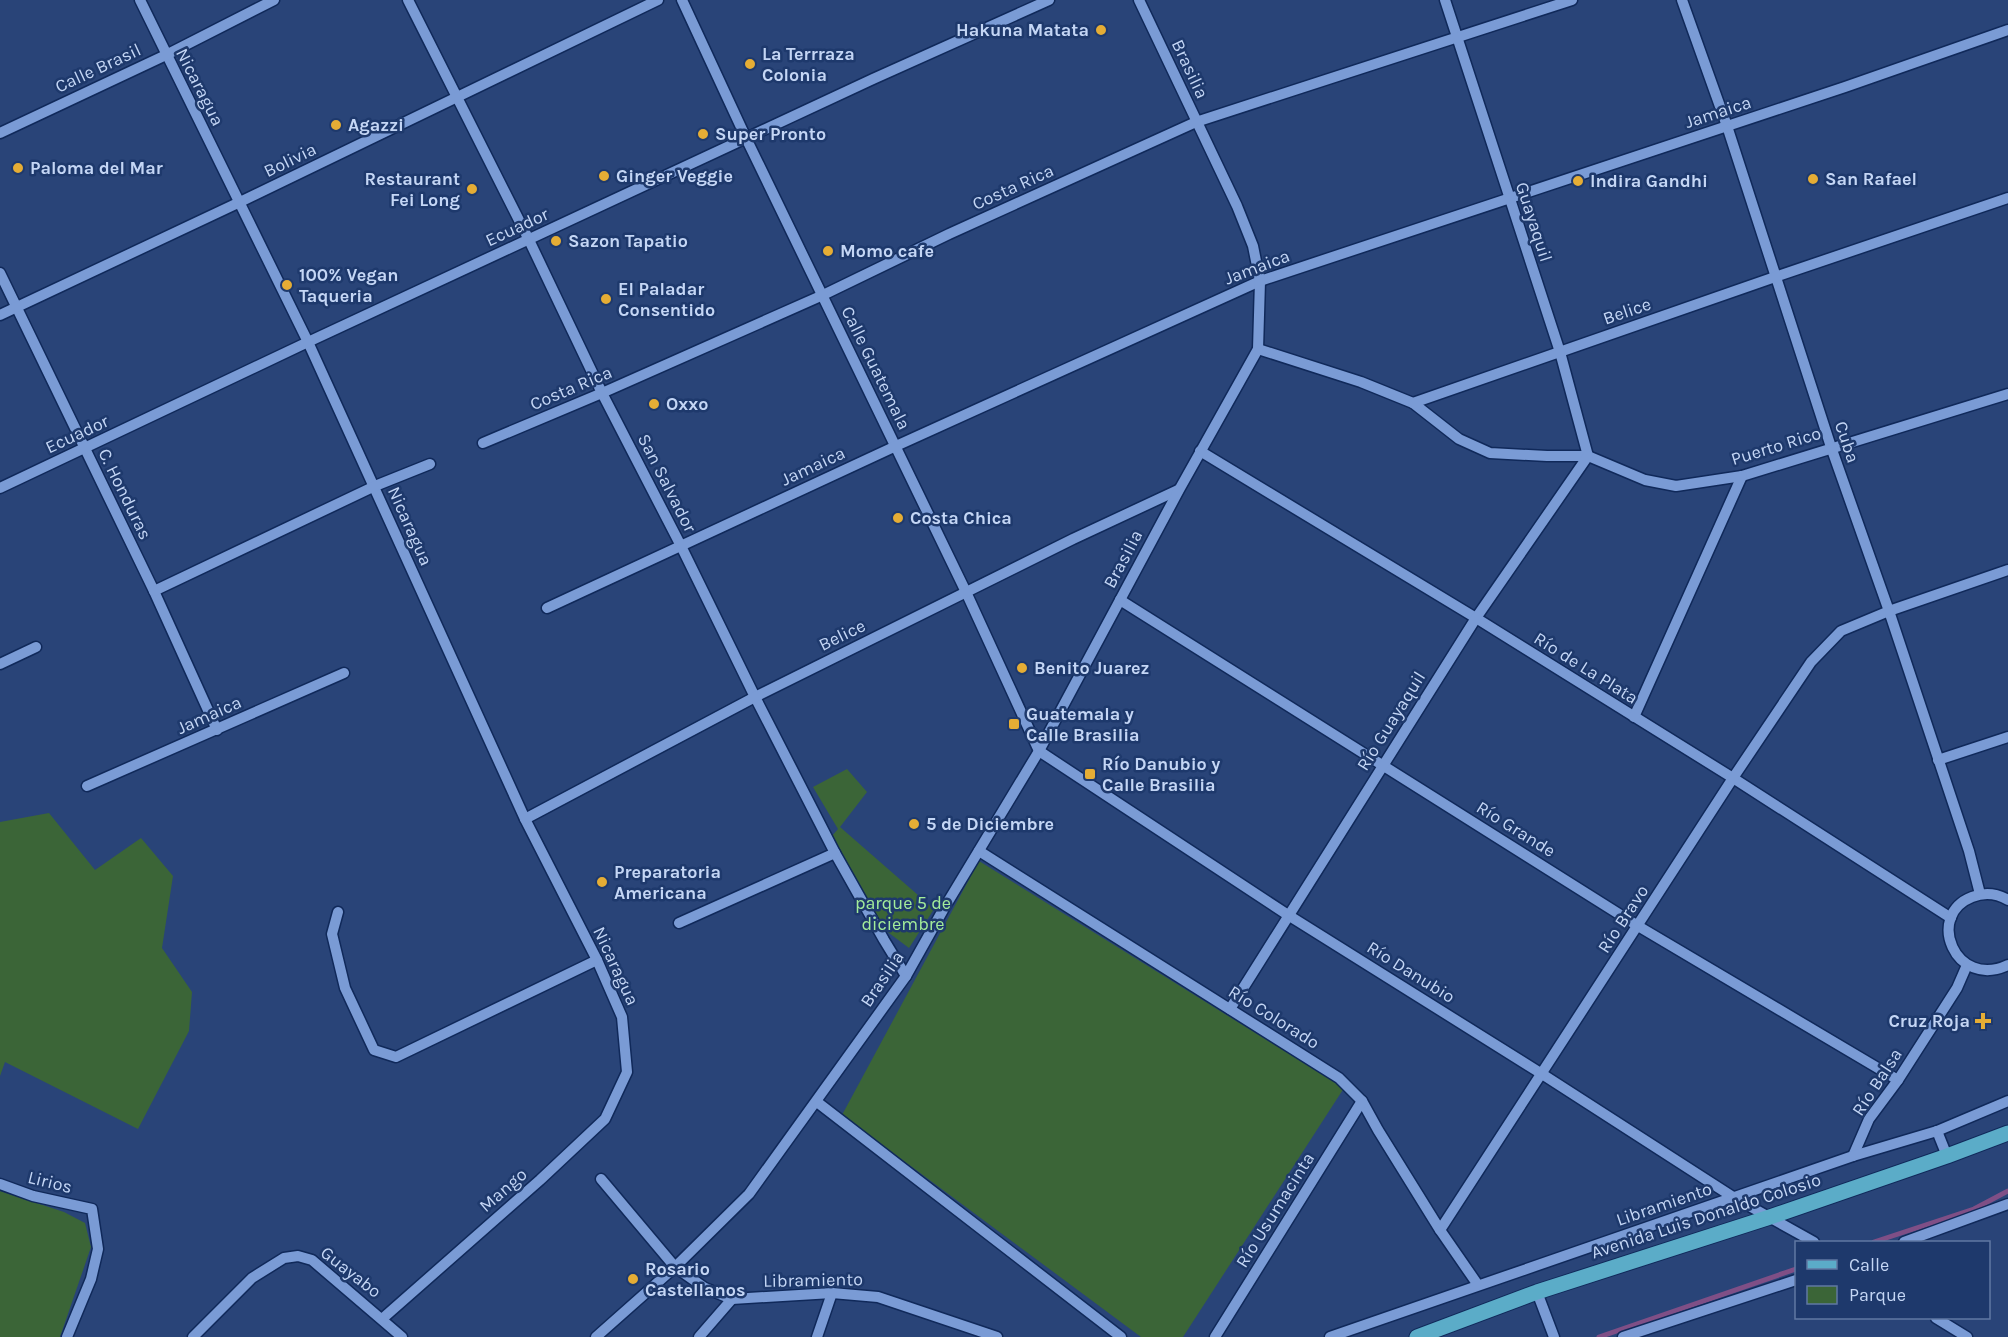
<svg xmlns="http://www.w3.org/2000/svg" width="2008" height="1337" viewBox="0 0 2008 1337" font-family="Karla,sans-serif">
<rect width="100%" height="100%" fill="#294478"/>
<g fill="#3b6537">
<path d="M847,769L867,792L840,827L934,909L909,948L885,930L832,836L838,829L813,787Z"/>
<path d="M49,813L95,870L141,838L173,876L162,948L192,992L189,1031L138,1129L5,1062L0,1076V822Z"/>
<path d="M979,861L1344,1088L1183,1337H1141L842,1115Z"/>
<path d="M0,1191L64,1212L85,1223L91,1247L60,1337H0Z"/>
</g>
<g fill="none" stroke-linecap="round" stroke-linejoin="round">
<g stroke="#7f4f86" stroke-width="5">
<path d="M1874,1242L1974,1209L2008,1191"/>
<path d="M1599,1337L1796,1269"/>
</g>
<g stroke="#10295a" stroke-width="13">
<g id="minor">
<path d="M140,0L308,342L525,819L597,960L622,1017L627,1072L605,1119L540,1180L382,1319"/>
<path d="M408,0L529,240L602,393L681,546L755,697L835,853L884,940L906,976"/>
<path d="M682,0L746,138L966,592L1039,751L1288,915L1542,1074L1733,1197L1814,1242"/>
<path d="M1445,0L1560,352L1588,456"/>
<path d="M1682,0L1727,126L1831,447L1889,611L1969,851L1980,894"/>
<path d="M0,133L166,55L274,0"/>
<path d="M0,273L154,591L217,730"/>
<path d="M0,315L240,202L658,0"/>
<path d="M1258,349L1361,382L1413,403L1775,277L2008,198"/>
<path d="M1413,403L1459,439L1490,453L1547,456H1588L1645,480L1676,486L1742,476L2008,394"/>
<path d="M483,443L602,393L823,295L949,234L1196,122L1572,0"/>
<path d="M1200,451L1476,618L1733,778L1951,918"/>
<path d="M0,488L308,342L873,79L1049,0"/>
<path d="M154,591L375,486L430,464"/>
<path d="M1120,600L1638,926L1898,1080"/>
<path d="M547,608L896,446L1260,281L1845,87L2008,30"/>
<path d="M0,664L36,647"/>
<path d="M1634,717L1742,476"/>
<path d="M1938,760L2008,737"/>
<path d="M87,786L344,673"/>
<path d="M525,819L755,697L1073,539L1178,490"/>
<path d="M979,851L1339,1078L1362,1101L1378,1130L1440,1230L1478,1285"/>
<path d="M2008,900C1996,893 1985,892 1972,897C1925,915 1955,990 2008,965"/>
<path d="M338,912L332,934L345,988L374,1050L396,1057L597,960"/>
<path d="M679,923L835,853"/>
<path d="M1230,1009L1476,618L1588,456"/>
<path d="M817,1102L1121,1337"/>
<path d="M1937,1131L1947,1156"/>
<path d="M1853,1156L1869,1119L1898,1080L1957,988L1967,965"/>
<path d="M601,1179L675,1267L705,1288L732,1299L832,1293L878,1297L997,1337"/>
<path d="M0,1184L33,1196L92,1209L98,1249L91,1279L67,1337"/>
<path d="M1440,1230L1733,778L1811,662L1841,631L1889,611L2008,570"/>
<path d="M1904,1242L2008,1204"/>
<path d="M1537,1292L1554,1337"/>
<path d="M1936,1318L1967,1337"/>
<path d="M193,1337L252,1278L284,1258L298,1256L312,1260L402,1337"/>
<path d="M596,1337L675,1267L749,1194L906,976L943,910L1039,751L1179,490L1258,349L1260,281L1253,246L1237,206L1139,0"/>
<path d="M699,1337L732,1299"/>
<path d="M817,1337L832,1293"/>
<path d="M1215,1337L1362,1101"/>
<path d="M1330,1337L1853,1156L1937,1131L2008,1101"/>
<path d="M1623,1337L1796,1280"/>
</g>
</g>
<g stroke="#10295a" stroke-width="17">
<path id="major" d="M1417,1337L1537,1292L1767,1218L1947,1156L2008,1133"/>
</g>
<use href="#minor" stroke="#7a9bd5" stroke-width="10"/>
<use href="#major" stroke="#5bacc8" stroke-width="15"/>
</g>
<g fill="#e5ad35" stroke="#1e396c" stroke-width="2">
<circle cx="1101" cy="30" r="6"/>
<circle cx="750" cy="64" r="6"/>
<circle cx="336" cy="125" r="6"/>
<circle cx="703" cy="134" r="6"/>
<circle cx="18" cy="168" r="6"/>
<circle cx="604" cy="176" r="6"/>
<circle cx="1813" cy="179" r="6"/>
<circle cx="1578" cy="181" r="6"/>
<circle cx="472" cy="189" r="6"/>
<circle cx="556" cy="241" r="6"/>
<circle cx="828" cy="251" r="6"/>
<circle cx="287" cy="285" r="6"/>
<circle cx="606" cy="299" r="6"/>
<circle cx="654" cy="404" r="6"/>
<circle cx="898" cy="518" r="6"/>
<circle cx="1022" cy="668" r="6"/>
<rect x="1008" y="718" width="12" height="12" rx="3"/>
<rect x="1084" y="768" width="12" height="12" rx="3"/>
<circle cx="914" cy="824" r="6"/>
<circle cx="602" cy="882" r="6"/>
<path d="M1980 1012h6v6h6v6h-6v6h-6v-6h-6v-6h6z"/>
<circle cx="633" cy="1279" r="6"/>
</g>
<g text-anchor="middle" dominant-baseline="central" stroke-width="5" stroke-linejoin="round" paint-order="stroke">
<g font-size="18" font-weight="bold" fill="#c4d6f5" stroke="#1e396c" text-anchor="start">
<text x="1089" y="30" text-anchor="end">Hakuna Matata</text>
<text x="762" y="54">La Terrraza<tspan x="762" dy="21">Colonia</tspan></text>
<text x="348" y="125">Agazzi</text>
<text x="715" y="134">Super Pronto</text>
<text x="30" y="168">Paloma del Mar</text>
<text x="616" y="176">Ginger Veggie</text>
<text x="460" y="179" text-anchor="end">Restaurant<tspan x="460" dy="21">Fei Long</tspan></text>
<text x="1825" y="179">San Rafael</text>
<text x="1590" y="181">Indira Gandhi</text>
<text x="568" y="241">Sazon Tapatio</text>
<text x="840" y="251">Momo cafe</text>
<text x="299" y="275">100% Vegan<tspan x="299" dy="21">Taqueria</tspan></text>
<text x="618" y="289">El Paladar<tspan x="618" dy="21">Consentido</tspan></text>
<text x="666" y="404">Oxxo</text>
<text x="910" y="518">Costa Chica</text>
<text x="1034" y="668">Benito Juarez</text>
<text x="1026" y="714">Guatemala y<tspan x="1026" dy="21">Calle Brasilia</tspan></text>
<text x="1102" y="764">Río Danubio y<tspan x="1102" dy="21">Calle Brasilia</tspan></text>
<text x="926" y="824">5 de Diciembre</text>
<text x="614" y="872">Preparatoria<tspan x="614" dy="21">Americana</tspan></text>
<text x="1970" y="1021" text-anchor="end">Cruz Roja</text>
<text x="645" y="1269">Rosario<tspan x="645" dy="21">Castellanos</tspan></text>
</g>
<g font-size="18" fill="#c4d6f5" stroke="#1e396c">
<text transform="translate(98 68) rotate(-25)">Calle Brasil</text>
<text transform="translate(1190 69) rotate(65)">Brasilia</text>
<text transform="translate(200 87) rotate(63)">Nicaragua</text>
<text transform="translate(1718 112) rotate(-18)">Jamaica</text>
<text transform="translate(290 160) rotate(-26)">Bolivia</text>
<text transform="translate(1013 187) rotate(-24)">Costa Rica</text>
<text transform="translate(1534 222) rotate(72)">Guayaquil</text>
<text transform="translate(517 227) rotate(-25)">Ecuador</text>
<text transform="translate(1257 267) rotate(-21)">Jamaica</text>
<text transform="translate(1627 311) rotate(-19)">Belice</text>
<text transform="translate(876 368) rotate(64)">Calle Guatemala</text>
<text transform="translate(571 388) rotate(-23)">Costa Rica</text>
<text transform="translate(77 434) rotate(-25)">Ecuador</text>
<text transform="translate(1847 442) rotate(71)">Cuba</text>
<text transform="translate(1776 446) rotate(-17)">Puerto Rico</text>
<text transform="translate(813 466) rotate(-25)">Jamaica</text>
<text transform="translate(667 483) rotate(63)">San Salvador</text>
<text transform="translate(125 494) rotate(64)">C. Honduras</text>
<text transform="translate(410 526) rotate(66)">Nicaragua</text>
<text transform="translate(1123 559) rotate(-62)">Brasilia</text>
<text transform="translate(842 635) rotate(-26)">Belice</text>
<text transform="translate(1586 668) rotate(32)">Río de La Plata</text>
<text transform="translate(209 715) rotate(-24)">Jamaica</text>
<text transform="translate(1391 721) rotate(-58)">Río Guayaquil</text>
<text transform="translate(1516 829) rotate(32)">Río Grande</text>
<text transform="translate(1623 919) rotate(-57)">Río Bravo</text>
<text transform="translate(616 966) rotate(65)">Nicaragua</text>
<text transform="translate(1411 972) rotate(32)">Río Danubio</text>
<text transform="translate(882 979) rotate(-56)">Brasilia</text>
<text transform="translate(1274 1017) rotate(32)">Río Colorado</text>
<text transform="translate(1877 1082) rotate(-57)">Río Balsa</text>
<text transform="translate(50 1182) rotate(14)">Lirios</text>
<text transform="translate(503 1190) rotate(-41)">Mango</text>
<text transform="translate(1664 1204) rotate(-19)">Libramiento</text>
<text transform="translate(1275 1210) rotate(-58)">Río Usumacinta</text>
<text transform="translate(1706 1216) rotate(-18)">Avenida Luis Donaldo Colosio</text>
<text transform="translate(351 1272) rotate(38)">Guayabo</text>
<text transform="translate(813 1280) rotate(-1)">Libramiento</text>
</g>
<g font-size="18" fill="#a3ec9a" stroke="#1e396c">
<text x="903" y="903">parque 5 de<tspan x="903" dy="21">diciembre</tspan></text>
</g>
</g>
<rect x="1795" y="1241" width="195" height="78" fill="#1e396c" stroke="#6078a3" stroke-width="1.5"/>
<rect x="1807" y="1260" width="30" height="9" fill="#5bacc8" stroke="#6078a3" stroke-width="1.5"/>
<text x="1849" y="1271" font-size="18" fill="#c4d6f5">Calle</text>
<rect x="1807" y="1286" width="30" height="18" fill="#3b6537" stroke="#6078a3" stroke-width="1.5"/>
<text x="1849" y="1301" font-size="18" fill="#c4d6f5">Parque</text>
</svg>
